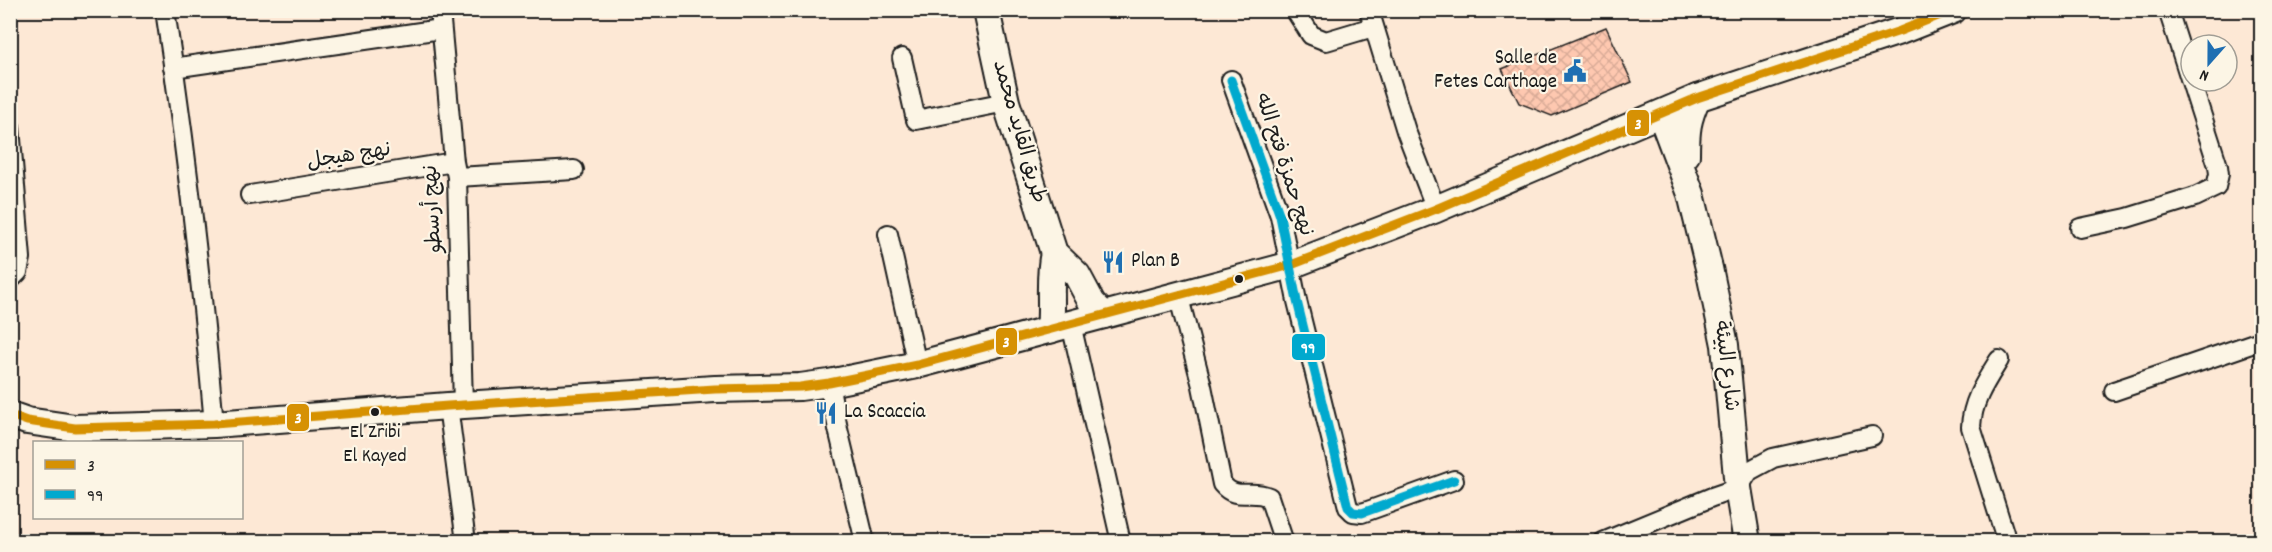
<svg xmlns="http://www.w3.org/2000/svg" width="2272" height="552" viewBox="0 0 2272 552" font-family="Dekko,'Playpen Sans Arabic',sans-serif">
<defs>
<pattern id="building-cross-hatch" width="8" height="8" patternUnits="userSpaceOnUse" patternTransform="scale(1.5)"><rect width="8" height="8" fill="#fec8b0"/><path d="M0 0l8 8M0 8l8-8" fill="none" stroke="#d9ab97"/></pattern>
</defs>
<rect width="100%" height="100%" fill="#fde8d5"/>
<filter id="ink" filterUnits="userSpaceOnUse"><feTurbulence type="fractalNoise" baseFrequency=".0167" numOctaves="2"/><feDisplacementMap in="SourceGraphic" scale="12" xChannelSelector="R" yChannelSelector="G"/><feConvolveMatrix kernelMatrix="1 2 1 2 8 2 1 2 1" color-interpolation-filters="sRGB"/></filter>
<g filter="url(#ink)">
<path fill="url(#building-cross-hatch)" stroke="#1c1c1c" stroke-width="1.5" d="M1606,27L1632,82L1552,116L1519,103L1502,69Z"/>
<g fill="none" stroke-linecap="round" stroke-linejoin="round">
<g stroke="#1c1c1c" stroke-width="22">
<g id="street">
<path d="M165,10C186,147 202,286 214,424"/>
<path d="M440,10L454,162L457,177L463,405"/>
<path d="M1295,10L1311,35L1326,41L1373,27"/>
<path d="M1369,10L1406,131L1436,209"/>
<path d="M902,58L916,120L1006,102"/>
<path d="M173,68L441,29"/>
<path d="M1231,80L1280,216L1297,301L1348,507L1353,512L1362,513L1454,480"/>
<path d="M10,127L21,258L18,272L10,280"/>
<path d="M457,177L574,170"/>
<path d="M250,195L454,162"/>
<path d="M2080,228L2127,218L2195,197L2216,187L2219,174L2218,166L2168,10"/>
<path d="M888,234L917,365"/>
<path d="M1178,294L1202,386L1222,484C1237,502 1250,488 1269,497L1284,542"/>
<path d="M1071,324L1121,542"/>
<path d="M1999,360C1986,381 1972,401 1971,427L2007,542"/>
<path d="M829,383L838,429L865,542"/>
<path d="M2114,391L2254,343L2262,347"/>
<path d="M448,406L466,542"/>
<path d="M1603,542L1712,497L1738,488L1749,471L1773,458L1872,436"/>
</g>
</g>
<g stroke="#1c1c1c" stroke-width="30">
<g id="secondary">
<path d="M986,10L1006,102L1054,253L1077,275L1092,303L1104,315"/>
<path d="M1661,114L1691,194L1709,268L1725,345L1738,488L1747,542"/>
<path d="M1686,155C1686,131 1687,120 1697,98"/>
<path d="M1050,330C1053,304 1048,278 1054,253"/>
<path d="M10,415L27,421L75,428L214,424L448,406L715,389L800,387L829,383L917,365L1291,265L1436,209L1697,98L1900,31L1953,10"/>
</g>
</g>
<use href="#street" stroke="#fcf5e5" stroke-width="18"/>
<use href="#secondary" stroke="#fcf5e5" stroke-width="26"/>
<g stroke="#fcf5e5" stroke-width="14">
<path id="bus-1" d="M10,415L27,421L75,428L214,424L448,406L715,389L800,387L829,383L917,365L1291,265L1436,209L1697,98L1900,31L1953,10"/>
</g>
<g stroke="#fcf5e5" stroke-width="14">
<path id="bus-2" d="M1231,80L1280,216L1297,301L1348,507L1353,512L1362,513L1454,480"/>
</g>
<use href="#bus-1" stroke="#d69104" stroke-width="9"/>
<use href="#bus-2" stroke="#00a9ce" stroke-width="9"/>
</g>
</g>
<defs>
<g id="civic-bare" transform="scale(1.8)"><path d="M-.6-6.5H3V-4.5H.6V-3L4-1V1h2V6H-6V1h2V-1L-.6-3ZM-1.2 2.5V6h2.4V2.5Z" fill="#1f6fb2" stroke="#fcf5e5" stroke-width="2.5" paint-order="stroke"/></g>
<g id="restaurant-bare" transform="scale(1.8)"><path d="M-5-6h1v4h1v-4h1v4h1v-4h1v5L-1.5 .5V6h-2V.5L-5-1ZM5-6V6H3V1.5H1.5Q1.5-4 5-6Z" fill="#1f6fb2" stroke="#fcf5e5" stroke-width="2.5" paint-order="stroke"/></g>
</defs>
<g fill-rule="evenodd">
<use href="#civic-bare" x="1575" y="71"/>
<use href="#restaurant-bare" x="1113" y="262"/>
<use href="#restaurant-bare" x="826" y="413"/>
</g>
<g fill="#1c1c1c" stroke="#fcf5e5" stroke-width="2">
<circle cx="1239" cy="279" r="5"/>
<circle cx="375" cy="412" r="5"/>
</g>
<g text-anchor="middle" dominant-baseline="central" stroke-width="4.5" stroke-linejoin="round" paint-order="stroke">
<g font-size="20" fill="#1c1c1c" stroke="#fcf5e5">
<text x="375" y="433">El Zribi<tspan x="375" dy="24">El Kayed</tspan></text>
</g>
<g font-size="21" fill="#1c1c1c" stroke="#fcf5e5" text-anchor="start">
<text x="1557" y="59" text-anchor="end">Salle de<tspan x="1557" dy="24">Fetes Carthage</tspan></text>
<text x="1131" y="262">Plan B</text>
<text x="844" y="413">La Scaccia</text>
</g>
<g font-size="21" fill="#1c1c1c" stroke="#fcf5e5">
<text transform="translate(1018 132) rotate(74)">طريق القايد محمد</text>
<text transform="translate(349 157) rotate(-9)">نهج هيجل</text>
<text transform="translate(1283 165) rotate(72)">نهج حمزة فتح الله</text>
<text transform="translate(434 209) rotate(-93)">نهج أرسطو</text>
<text transform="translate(1725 366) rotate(83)">شارع البيئة</text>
</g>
</g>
<g stroke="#fcf5e5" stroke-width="2">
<rect x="1626" y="109" width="24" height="28" rx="6" fill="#d69104"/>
<rect x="995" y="327" width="23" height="29" rx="6" fill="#d69104"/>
<rect x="1291" y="333" width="35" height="28" rx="6" fill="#00a9ce"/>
<rect x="286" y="403" width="24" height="29" rx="6" fill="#d69104"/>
</g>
<g font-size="16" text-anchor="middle" font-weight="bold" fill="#fff">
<text x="1638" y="129">3</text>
<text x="1006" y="347">3</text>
<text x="1308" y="353">99</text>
<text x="298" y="423">3</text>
</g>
<rect width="2272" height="552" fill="none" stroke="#fcf5e5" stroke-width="36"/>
<rect x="18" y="18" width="2236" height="516" fill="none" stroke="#1c1c1c" stroke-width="2" filter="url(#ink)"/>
<rect x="33" y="441" width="210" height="78" fill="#fcf5e5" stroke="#a29e95" stroke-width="1.5"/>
<rect x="45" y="460" width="30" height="9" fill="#d69104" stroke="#a29e95" stroke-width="1.5"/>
<text x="87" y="471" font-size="18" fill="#1c1c1c">3</text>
<rect x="45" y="490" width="30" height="9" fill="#00a9ce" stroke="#a29e95" stroke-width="1.5"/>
<text x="87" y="501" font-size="18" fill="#1c1c1c">99</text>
<g transform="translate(2209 63) rotate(201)"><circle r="28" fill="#fcf5e5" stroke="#a29e95" stroke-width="1.5"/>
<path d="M0-4.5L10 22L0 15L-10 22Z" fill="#1f6fb2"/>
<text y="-9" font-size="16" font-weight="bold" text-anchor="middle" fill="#1c1c1c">N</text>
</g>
</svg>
